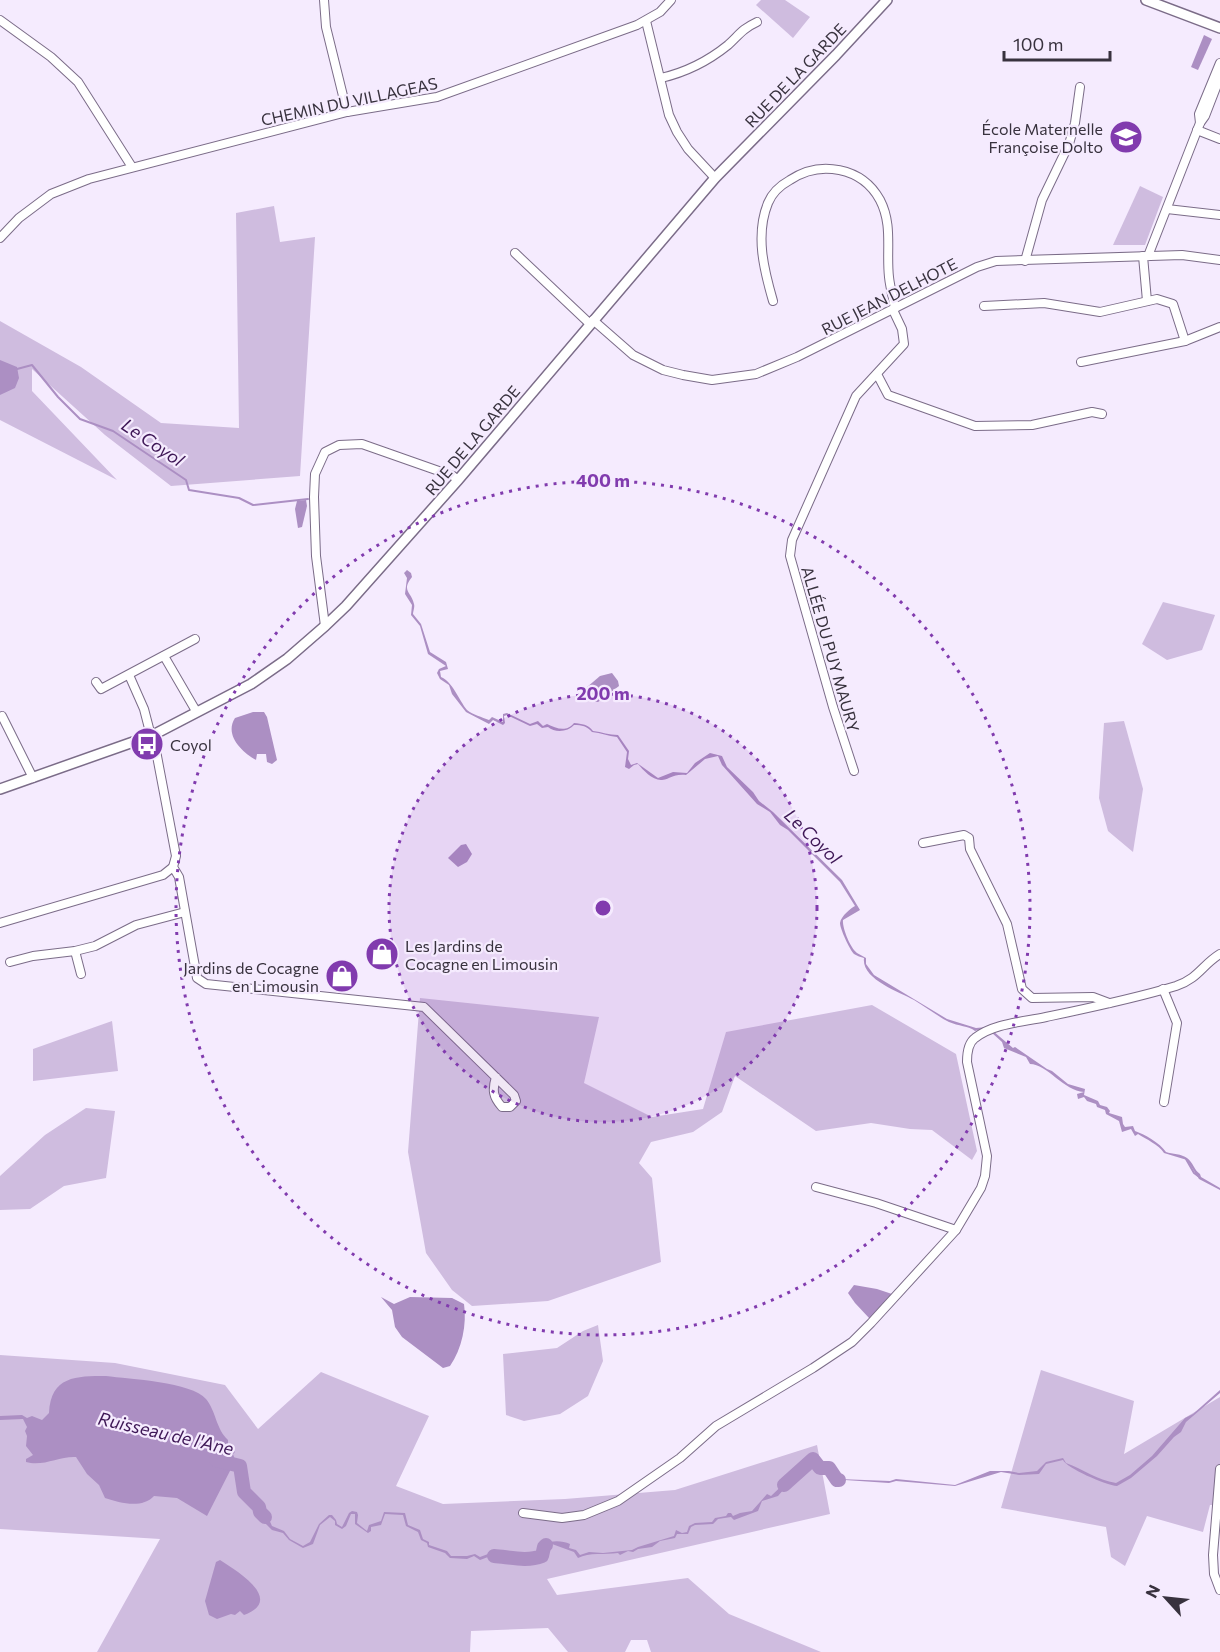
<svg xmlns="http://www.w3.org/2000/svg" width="1220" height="1652" viewBox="0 0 1220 1652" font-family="Commissioner,sans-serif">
<rect width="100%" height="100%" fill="#f5ebfe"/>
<g fill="#cfbcdf">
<path d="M761,0H785L810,17L793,38L756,5Z"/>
<path d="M1140,186L1163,197L1145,245H1113Z"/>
<path d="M274,206L280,242L315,237L300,476L171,486L105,435L32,369V391L117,480L0,420V321L81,367L161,423L239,428L236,213Z"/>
<path d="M1163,602L1215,615L1202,650L1167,660L1142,644Z"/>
<path d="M1124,721L1143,789L1133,852L1108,831L1099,798L1104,723Z"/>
<path d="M420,998L599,1017L584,1083L652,1117L703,1109L726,1032L872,1005L956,1054L977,1151L972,1160L932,1130L910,1129L871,1123L816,1131L735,1076L722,1112L693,1132L651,1142L639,1163L652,1178L661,1262L548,1301L472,1306L452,1290L426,1253L408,1152Z"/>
<path d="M112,1021L118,1071L33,1081V1049Z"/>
<path d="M86,1108L115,1111L106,1178L64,1186L30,1209L0,1210V1176L45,1135Z"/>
<path d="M598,1325L603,1361L588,1396L560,1414L524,1421L506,1415L503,1354L557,1348L583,1331Z"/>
<path d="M0,1355L115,1363L225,1385L258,1429L321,1372L429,1416L396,1486L443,1504L565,1499L675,1490L817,1445L830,1514L547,1579L557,1595L688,1578L729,1614L821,1652H651L647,1640H631L625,1652H568L548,1628L471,1631L470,1652H97L160,1539L0,1529Z"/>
<path d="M1041,1370L1134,1401L1124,1454L1220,1397V1505H1210L1203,1532L1147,1516L1125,1566L1111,1557L1106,1527L1001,1508Z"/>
</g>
<g fill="#ac8fc3">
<path d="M1204,35L1212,39L1198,70L1191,67Z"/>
<path d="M0,360L17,367L19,378L15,388L0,395Z"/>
<path d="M306,500L307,506L302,527L298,528L295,509L297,501Z"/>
<path d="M407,570L411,573L412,577C401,591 411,591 414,604C415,607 413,611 413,614L421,624L430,652L446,662L448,669L440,671L441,677C452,681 459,700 467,710C473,715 482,717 489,720L492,717L503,722V714L507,713L530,724L538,721L543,726L547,724C556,728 566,733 574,723C582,724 588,724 593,731C602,732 609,735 618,735L629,751L628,759L631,765L637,763L658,778L673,772L687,773L695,763L710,753L722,756L727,767L753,792L759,801L773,812L842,880L860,910L843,920C842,927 850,948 857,953C860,955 863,956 866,958V964L874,975L947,1019L976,1028L987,1027L975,1031C969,1026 958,1026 949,1022C937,1016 926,1007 914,1000C899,992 861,979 864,958C861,957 857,956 854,954C850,950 840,929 840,923C841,916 851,908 855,906L840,882L788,830L780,825L770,812L757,804L722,765L718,756L705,759L686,775C671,774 672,779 662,780C653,781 643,770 638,764L634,765L629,769L625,767L627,752L617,737C608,736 601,733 592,732C587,726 582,725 574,725C568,732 555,733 548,727L542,728L537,724L530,726L507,715L504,716L505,723L503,725L493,720L489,724L466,712L452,694L449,685L440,679L437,673L439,669L446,666L428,654L420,626L411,615L412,605L405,594L407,578L404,573Z"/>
<path d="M612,673L618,681L619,686L598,702L590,701L586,688L600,676Z"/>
<path d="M253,712H264L267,717L277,760L272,764L267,762L266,754H257L256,760C242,752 224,735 235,718Z"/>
<path d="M466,844L472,854L467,862L458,867L448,858L461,845Z"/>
<path d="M993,1031L1013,1048L1015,1047L1047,1069L1052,1071L1068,1084L1085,1089L1084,1095L1098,1101L1100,1105L1107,1107L1110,1111L1109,1113L1122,1117L1123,1124L1125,1127L1133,1126L1135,1131C1144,1134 1160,1143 1166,1152C1172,1154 1182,1154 1187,1158C1193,1162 1194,1170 1200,1174L1201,1177L1220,1188V1190L1199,1179L1187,1160L1164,1153C1159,1145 1146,1139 1138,1134L1135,1136L1131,1129L1122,1132L1119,1121L1106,1114L1105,1110L1097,1107L1096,1104L1087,1101L1084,1097L1078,1099L1077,1094L1084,1092C1064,1091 1047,1064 1030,1064L1026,1057L1004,1048L1002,1042L991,1032Z"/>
<path d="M854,1285L877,1289L892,1294L870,1319L855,1303L848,1293Z"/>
<path d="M381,1297L394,1304L410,1297L452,1298L464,1304C467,1324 462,1349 450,1366L443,1368L402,1337L395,1327L392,1310Z"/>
<path d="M106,1376C129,1379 192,1382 206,1399C216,1411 216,1429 228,1440V1444L235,1452L233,1454L235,1460L233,1465L207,1516L177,1498L154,1496C142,1509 120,1503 105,1498L99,1485L87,1474L76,1457C59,1456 43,1467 26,1462V1459L33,1455L26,1446L27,1436L25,1431L27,1427L23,1419L0,1420V1416L22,1415L27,1418L32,1416L42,1420L49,1413C51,1376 76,1376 106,1376Z"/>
<path d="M1220,1390V1393L1186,1422L1181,1432L1174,1437L1157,1456L1131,1478L1117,1486C1106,1485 1066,1468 1063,1460L1046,1464L1039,1474L1019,1475L1001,1472L955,1486L896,1481L889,1483L845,1480L837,1482L829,1468V1467L837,1474L839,1479L890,1481L896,1479L955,1485L990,1471H1009L1019,1473L1037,1471L1046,1462L1063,1458L1066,1463C1083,1469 1097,1480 1116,1483L1130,1475L1152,1456L1185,1418L1193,1414Z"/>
<path d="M813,1456L821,1467H823V1469L812,1462L798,1473L778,1496L762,1501L758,1511C750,1514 742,1517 734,1520L731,1517L718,1519L713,1524L695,1525L691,1527L688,1534H677L675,1538L660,1541L652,1547L638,1549L633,1552L628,1551L620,1555L618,1553C605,1555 589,1552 578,1558L574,1552L552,1544L544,1549L545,1558L541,1560L536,1558L540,1553V1550L543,1543C552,1541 562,1540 570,1544L569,1548L576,1550L580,1555L589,1552L603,1553L632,1550L638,1547L674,1536L676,1530L682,1533L687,1532L689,1526L695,1523L712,1522L715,1518L726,1516L728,1513H731L733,1516L740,1513L752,1511L767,1494L771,1496Z"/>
<path d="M240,1463H242L243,1481L246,1492L250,1495L252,1501L260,1505L261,1511L267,1515L272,1526L284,1531L290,1539L303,1546L310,1542L319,1524L329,1515H332L336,1520L337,1524L342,1527L349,1513L352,1511L357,1512L358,1515L357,1523L367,1531L369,1525L381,1521L384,1512L405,1513L408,1525L420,1530L423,1539L429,1542V1545L447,1551L451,1556H467L475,1554L480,1557L488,1554L512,1557L513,1559L488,1557L480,1560L474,1556L467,1559L450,1558L445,1553L428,1547L427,1543L421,1540L418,1532L406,1526L403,1515L385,1514L381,1525L371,1527V1531L368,1533L355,1524V1514H351L346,1526L342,1529L335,1525V1521L330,1517L320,1525L313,1544L303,1548L289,1540L283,1533L272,1530L263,1521V1515L259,1513L260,1510L255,1503H251L249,1498L243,1495L241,1473L237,1468Z"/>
<path d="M220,1560C237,1571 285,1600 244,1615L240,1611L235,1615L231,1614L217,1619L209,1615L205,1601L216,1562Z"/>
</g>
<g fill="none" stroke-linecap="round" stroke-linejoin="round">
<g stroke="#ac8fc3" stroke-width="2">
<path d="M17,369L32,365L58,397L80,419L113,431L186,480L189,490L239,498L253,505L308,499"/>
<path d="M1186,1159L1194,1173L1198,1176"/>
</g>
<g stroke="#ac8fc3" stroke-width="14">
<path d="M216,1460L240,1466L244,1492L259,1507L260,1512L265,1517"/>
<path d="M784,1485L813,1459L820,1468H829L837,1480H839"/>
<path d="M494,1556C509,1557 527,1562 542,1556L544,1547L546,1545"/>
</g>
<g stroke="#7b6c88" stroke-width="10">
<g id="minor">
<path d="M324,0L326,27L347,112"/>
<path d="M0,20L51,57L78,82L132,167"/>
<path d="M646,21L669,115L677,132L688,149L715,178"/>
<path d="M661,78C687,72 707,62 728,45C739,35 742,29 757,22"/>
<path d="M1200,123L1199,114L1220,63"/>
<path d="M1197,130L1220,139"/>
<path d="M1167,209L1220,215"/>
<path d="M0,238L19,218L51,194L89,179L347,112L437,97L637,25L660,12L671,0"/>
<path d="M515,253L589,323"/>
<path d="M1143,256L1147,301"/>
<path d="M1148,256L1200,123L1205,116L1220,77"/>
<path d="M1025,261L1042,200L1069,144L1075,123L1080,87"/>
<path d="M773,301C764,270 755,235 768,203C772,193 781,185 790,180C820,160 862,167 880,200C893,225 886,250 889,277C890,287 893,298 895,308"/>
<path d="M984,306L1044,303L1100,312L1157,299L1173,304L1185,341"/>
<path d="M593,320L633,355L663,370L683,375L712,380L756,374L797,357L977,267L996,261L1182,255L1220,260"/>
<path d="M1081,362L1185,341L1220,327"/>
<path d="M877,374L888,395L975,426L1032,425L1092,412L1102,414"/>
<path d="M325,626L316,556L314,497L315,474L325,452L339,445L362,444L453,476L458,480"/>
<path d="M164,656L196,711"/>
<path d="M129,675L144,709L151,736"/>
<path d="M96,682L101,689L195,639"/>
<path d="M2,716L33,778"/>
<path d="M153,735L176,856L173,867L179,877L197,978L206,984L424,1007L514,1095L516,1101L510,1107H502C493,1097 492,1090 496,1077"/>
<path d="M854,771L833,707L790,556L792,540L856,396L904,344L902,329L893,310"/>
<path d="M923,843L964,835L969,838L970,849L1007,924L1022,989L1032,998L1093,997L1109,1003"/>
<path d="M0,923L163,875L173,867"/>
<path d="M75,951L81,974"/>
<path d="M10,962L33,956L75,951L95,946L136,925L185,912"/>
<path d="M1163,989L1177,1023L1164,1102"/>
<path d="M816,1187L876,1203L956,1230"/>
<path d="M1220,1469L1213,1555L1214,1574L1220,1590"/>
<path d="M523,1513L562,1518L584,1515L618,1501L680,1458L716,1426L813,1368L852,1342L871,1323L956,1230L981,1188L985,1176L987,1156L967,1062C967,1053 968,1043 975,1038C994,1023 1024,1022 1046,1017C1089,1008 1133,999 1176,986C1199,978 1202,965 1220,954"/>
</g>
</g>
<g stroke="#7b6c88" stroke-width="12">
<g id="major">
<path d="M1146,0L1220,28"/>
<path d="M0,789L153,735L251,684L287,659L325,626L346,606L458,480L715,178L836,55L887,0"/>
</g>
</g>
<use href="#minor" stroke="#fff" stroke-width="8"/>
<use href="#major" stroke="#fff" stroke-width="9"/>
</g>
<circle cx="603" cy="908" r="214" fill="#813bae" fill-opacity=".12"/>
<g fill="none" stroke="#813bae" stroke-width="3" stroke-dasharray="3 6">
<circle cx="603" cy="908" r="214"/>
<circle cx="603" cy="908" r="427"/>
</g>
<defs>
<g id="school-disc" transform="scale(1.725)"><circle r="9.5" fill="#813bae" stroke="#f5ebfe"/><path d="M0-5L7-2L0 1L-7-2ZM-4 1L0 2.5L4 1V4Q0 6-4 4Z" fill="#fff"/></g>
<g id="bus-disc" transform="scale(1.725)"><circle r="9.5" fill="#813bae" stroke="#f5ebfe"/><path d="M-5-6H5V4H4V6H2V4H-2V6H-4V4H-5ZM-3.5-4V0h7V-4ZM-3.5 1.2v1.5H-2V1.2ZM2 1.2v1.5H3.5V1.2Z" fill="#fff"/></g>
<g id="shop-disc" transform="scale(1.725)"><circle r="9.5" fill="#813bae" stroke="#f5ebfe"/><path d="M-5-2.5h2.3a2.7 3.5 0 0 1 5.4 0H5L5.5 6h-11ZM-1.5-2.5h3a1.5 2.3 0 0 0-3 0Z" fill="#fff"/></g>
</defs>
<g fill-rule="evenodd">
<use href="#school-disc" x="1126" y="137"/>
<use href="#bus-disc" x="147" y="744"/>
<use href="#shop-disc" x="382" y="954"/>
<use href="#shop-disc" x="342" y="976"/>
</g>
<g text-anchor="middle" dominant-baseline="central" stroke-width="4.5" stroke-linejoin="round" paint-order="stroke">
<g font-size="16" fill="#38323e" stroke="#f5ebfe">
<text transform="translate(795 75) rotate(-46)">RUE DE LA GARDE</text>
<text transform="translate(349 101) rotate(-12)">CHEMIN DU VILLAGEAS</text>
<text transform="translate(889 296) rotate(-27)">RUE JEAN DELHOTE</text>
<text transform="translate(472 440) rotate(-50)">RUE DE LA GARDE</text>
<text transform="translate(831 649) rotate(74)">ALLÉE DU PUY MAURY</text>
</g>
<g font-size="16" fill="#38323e" stroke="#f5ebfe" text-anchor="end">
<text x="1103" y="128">École Maternelle<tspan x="1103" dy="18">Françoise Dolto</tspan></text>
<text x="170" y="744" text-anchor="start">Coyol</text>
<text x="405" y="945" text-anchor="start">Les Jardins de<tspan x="405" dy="18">Cocagne en Limousin</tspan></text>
<text x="319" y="967">Jardins de Cocagne<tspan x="319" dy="18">en Limousin</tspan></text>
</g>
<g font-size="18" font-style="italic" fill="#3e1756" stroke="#f5ebfe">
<text transform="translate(153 442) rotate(34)">Le Coyol</text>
<text transform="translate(813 836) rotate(44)">Le Coyol</text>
<text transform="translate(166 1433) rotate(13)">Ruisseau de l'Ane</text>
</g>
</g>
<circle cx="603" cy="908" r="9" fill="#813bae" stroke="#f5ebfe" stroke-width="3"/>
<g font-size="18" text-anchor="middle" font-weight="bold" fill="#813bae" stroke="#f5ebfe" stroke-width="4.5" stroke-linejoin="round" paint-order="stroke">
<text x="603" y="487">400 m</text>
<text x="603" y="700">200 m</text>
</g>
<g transform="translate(1166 1598) rotate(297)" stroke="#f5ebfe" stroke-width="4.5" paint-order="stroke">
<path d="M0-4.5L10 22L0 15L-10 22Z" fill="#38323e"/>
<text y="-9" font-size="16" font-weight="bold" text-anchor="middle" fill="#38323e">N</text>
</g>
<path d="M1004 51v9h106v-9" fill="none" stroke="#38323e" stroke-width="3"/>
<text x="1013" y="51" font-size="18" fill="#38323e" stroke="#f5ebfe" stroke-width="4.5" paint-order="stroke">100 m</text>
</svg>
